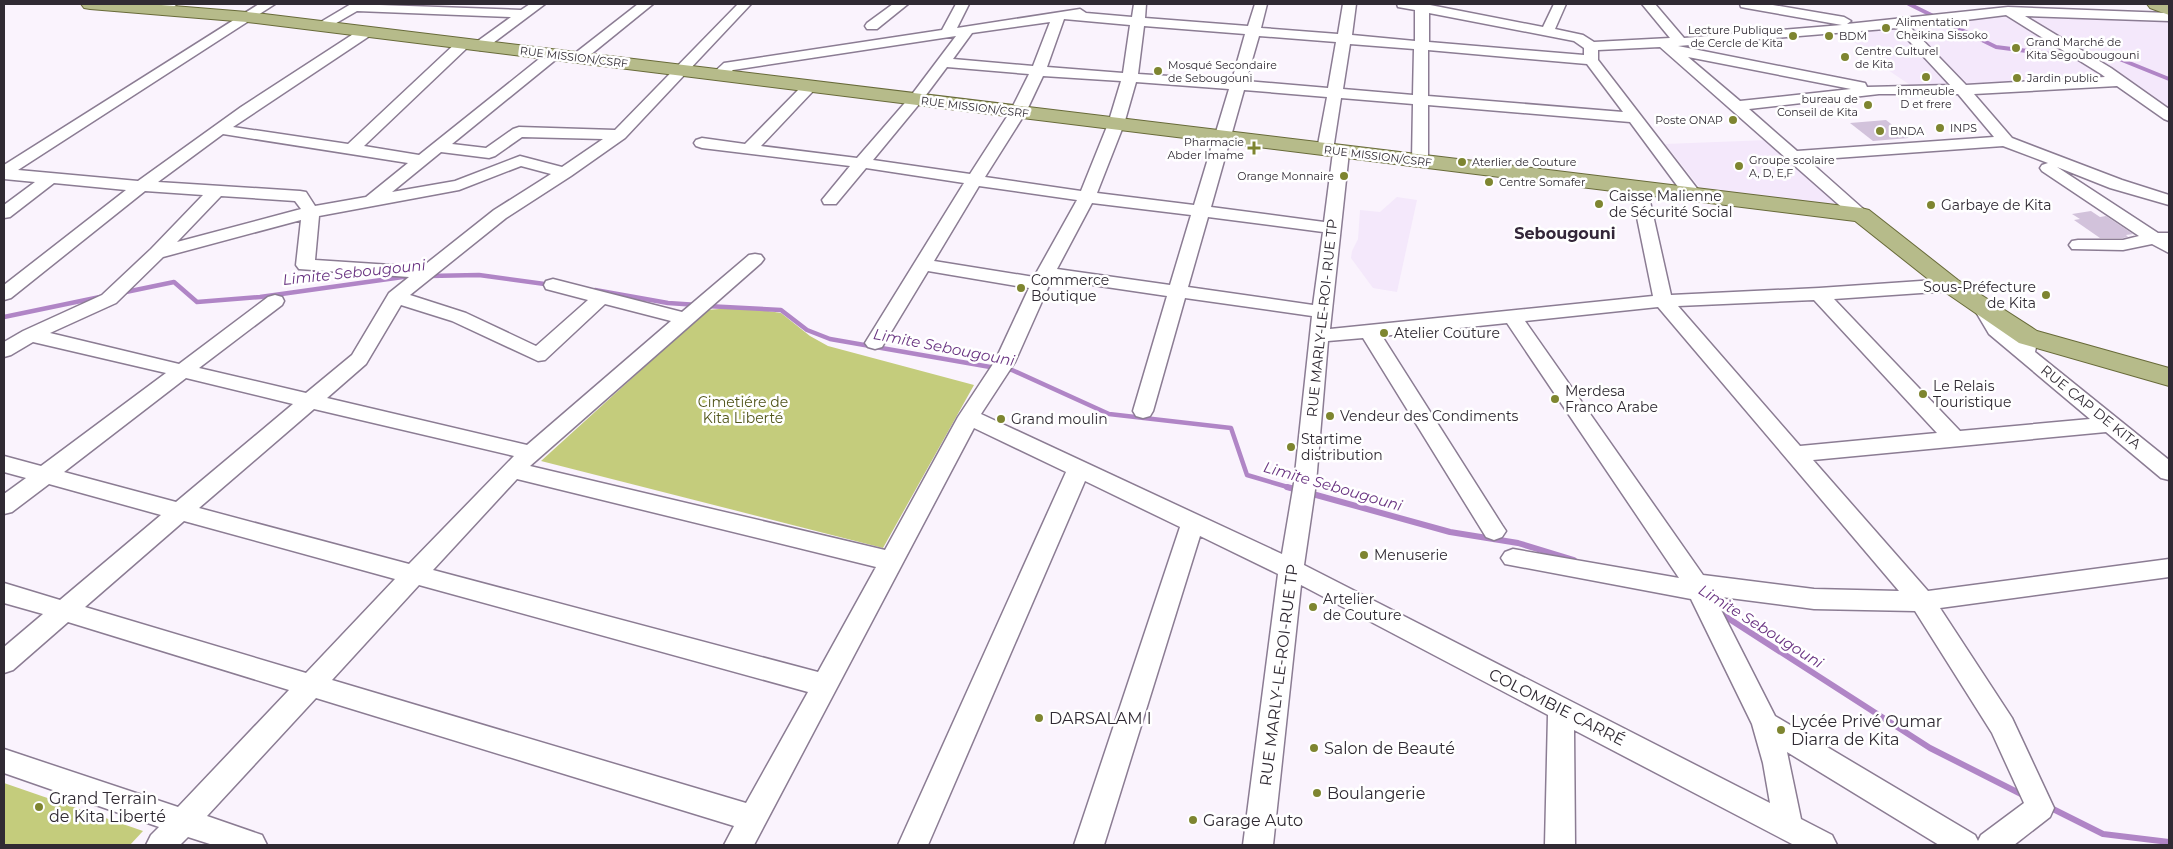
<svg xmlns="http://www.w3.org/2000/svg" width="2173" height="849" viewBox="0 0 2173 849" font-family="Montserrat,sans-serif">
<rect width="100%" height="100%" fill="#faf3fd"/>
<g fill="#f4e8fb">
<path d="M2010,12L2169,21V107L2119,81L1916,89L1885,68L1839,29Z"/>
<path d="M1768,140L1836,202L1832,206L1700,188L1665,144Z"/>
<path d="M1397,197L1417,200L1397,292L1373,288L1351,258L1352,251L1358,239L1360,210L1380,212Z"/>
</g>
<g fill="#c4cc7c">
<path d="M743,307L781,313L810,336L828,346L974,385L883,548L541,461L707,310Z"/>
<path d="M4,783L143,831L130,845H4Z"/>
</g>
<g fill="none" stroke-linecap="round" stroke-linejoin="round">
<path stroke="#b085c6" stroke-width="4" d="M1909,4L1996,47L2066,56L2088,55L2117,58L2169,79"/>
<g stroke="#b085c6" stroke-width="4.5">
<path d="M428,276L479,275L552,285"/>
<path d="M595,290L668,303L698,305"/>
<path d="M121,293L174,282L197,302L260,297L410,276"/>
<path d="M706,306L781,310L807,330L830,339L996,368"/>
<path d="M4,317L100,297"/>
<path d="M1005,369L1012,370L1109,414L1231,428L1247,475L1291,488"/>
</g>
<g stroke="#b085c6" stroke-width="6">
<path d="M1287,487L1298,490"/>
<path d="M1309,493L1450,532L1518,543L1574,560"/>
<path d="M1720,613L1930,748L2023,795"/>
<path d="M2049,807L2103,834L2169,842"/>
</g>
</g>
<g fill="#d2c2db">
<path d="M1886,120L1909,138L1873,141L1850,123Z"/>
<path d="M2091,211L2100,217L2106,216L2133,234L2126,235L2128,237L2123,238H2100L2074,220L2080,219L2072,214Z"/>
</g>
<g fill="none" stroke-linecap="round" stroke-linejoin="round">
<g stroke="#8b7c93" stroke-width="3">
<g id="minor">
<path d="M162,4H177L167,13L162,14L155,10Z"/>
<path d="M259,4H275L18,170L138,181L241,107L361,29L366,28L373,32L371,35L233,127L348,144L458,41L463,40L470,44L468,47L364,146L419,155L549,51H559L561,54L559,57L452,144L486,148L513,129L519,127L615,130L738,4H751L625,138L571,176L506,218L410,295L466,313L536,346L588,300L546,289L544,285L546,281L553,279L682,312L749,255L755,254L761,255L764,259L761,263L530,466L885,550L958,417L995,361L1029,288L928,271L882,347L875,349L868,347L865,343L964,183L866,168L836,204H824L822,200L850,166L702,148L696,146L694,143L696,140L702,138L745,144L804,84H814L816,87L814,90L761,146L857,158L910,97L956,36L733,70L723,78H713L711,75L724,63L942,30L956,4H969L957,28L1080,9L1086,13L1132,17L1134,4H1146L1145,18L1248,26L1255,4H1267L1261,28L1338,34L1343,4H1356L1352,35L1415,41V10L1398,7L1397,4H1425L1543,27L1554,4H1566L1555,29L1583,35L1594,42L1670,38L1642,4H1655L1684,38L1842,25L1746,8L1741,7L1740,4H1767L1844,17L1851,21L1847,24L2008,7L2169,13V21L2025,16L2111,68L2169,109V121L2164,119L2117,86L1974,94L2012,138L2122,180L2169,195V205L2110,188L2057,167L2158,233H2168L2169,253L2152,244L2123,250L2072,249L2069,245L2072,241L2078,240H2123L2139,236L2042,171L2040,168L2042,165L2048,163L2003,146L1808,160L1870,215L1867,219H1855L1660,47L1598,50V60L1699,191L1701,195L1699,199H1687L1630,122L1428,105V161L1426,164H1414L1412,161L1413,104L1341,98L1333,150L1331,153H1319L1317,150L1327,97L1244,90L1211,207L1324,222L1333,152L1335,149H1347L1349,152L1330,329L1653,296L1631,188L1633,184H1645L1647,188L1671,295L1819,288L1950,279L1957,281L1959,285L1957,289L1950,291L1834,299L1960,431L2090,419L1989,334L1973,307L1975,303L1982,301L1989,303L2003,326L2018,338L2021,333L2028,331L2035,333L2038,337L2035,352L2169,460V480L2161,478L2106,432L1813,460L1928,591L2169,559V577L1940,608L2012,718L2054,808L2050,817L2014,845H1939L1787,752L1801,819L1832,835L1837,845H1794L1574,730L1575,845H1545L1548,715L1301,585L1273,845H1243L1278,574L1200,536L1104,845H1074L1180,527L1085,481L928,845H898L1066,472L974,428L754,845H724L734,826L316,698L207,816L262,835L267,845H213L188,837L180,845H146L151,835L159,827L4,773V749L178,807L289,690L68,622L13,670L4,673V647L43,614L4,603V583L60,600L161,515L49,484L12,512L4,514V494L26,478L4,472V456L41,466L166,373L33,342L11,355L4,357V342L23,331L102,295L151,249L203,195L145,191L11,298L4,300V285L126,190L54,183L10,217L4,218V205L35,182L4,179V165ZM1429,13L1574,41L1584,48V55L1429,42ZM2006,15L2101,74L2105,77L1966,85L1910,27ZM1064,19L1130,25L1123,73L1047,67ZM1050,22L1033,66L953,59L972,33ZM1144,26L1245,34L1232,80L1138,74ZM1897,28L1950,85L1867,87L1865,83L1860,82L1678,46ZM1259,36L1336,42L1328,88L1246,81ZM1350,44L1414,49L1413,95L1343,89ZM1428,50L1587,64L1623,112L1428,96ZM1688,57L1851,89L1740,101ZM947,67L1029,74L1010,112L970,174L873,160L920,103ZM1043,76L1121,81L1108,124L1081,191L985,177L1026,112ZM1136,82L1229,89L1194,205L1097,193L1124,124ZM1879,94H1958L1994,137L1797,151L1749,109ZM223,134L408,163L366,197L315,206L306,192L300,191L158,182ZM522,137L603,139L562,167L520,156L455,181L392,192L441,152L489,158L495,156ZM521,166L551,174L494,210L422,267L315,260L319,216L459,190ZM979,186L1077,200L1034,277L934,261ZM221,196L295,201L301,209L177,242ZM1092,203L1191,215L1170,285L1057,269ZM1208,217L1323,232L1313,305L1188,287ZM301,220L296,265L299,269L409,277L389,293L352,355L306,393L199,368L282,305L284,301L282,297L275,295L268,297L179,364L50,333L116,303L163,257ZM1052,279L1167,296L1133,411L1136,416L1143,418L1150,416L1153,411L1185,298L1312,316L1294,483L1282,554L981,414L1015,362ZM1814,300L1937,433L1800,446L1678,306ZM605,304L671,321L527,445L327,398L366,364L401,305L452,321L538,361L545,360ZM1658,307L1899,591L1814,589L1703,575L1525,321ZM1507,323L1679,578L1513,549L1505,552L1501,558L1505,564L1691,599L1752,724L1763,763L1770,803L1304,565L1316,483L1328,341L1363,338L1486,537L1494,540L1502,537L1506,531L1502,525L1382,336ZM186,378L293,404L176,502L64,472ZM314,409L514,456L409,564L199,508ZM517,479L876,567L818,672L433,570ZM184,521L395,579L306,673L85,607ZM419,585L808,692L746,803L332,680ZM1714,596L1814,609L1915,611L1992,733L2024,803L1981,835L1978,841L1975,835L1775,716Z"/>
<path d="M351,4L521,10L530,4H545L485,49L480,50L473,46L475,43L511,17L357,11L326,29H316L314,26Z"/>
<path d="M638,4H653L584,60H574L572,57L574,54Z"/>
<path d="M893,4H908L877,29H867L865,26L867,23Z"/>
</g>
</g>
<g stroke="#686a39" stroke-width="2">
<g id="major">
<path d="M81,4H149L247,12L1861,208L1869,210L1958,280L2037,331L2169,368V386L2019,343L1942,290L1855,221L247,22L90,9L84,8Z"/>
<path d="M2147,4H2169V15L2150,8Z"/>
</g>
</g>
<use href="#minor" fill="#fff" fill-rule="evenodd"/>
<use href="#major" fill="#b6bb8a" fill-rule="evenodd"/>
</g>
<g fill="#7e8530" stroke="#fff" stroke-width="2">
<circle cx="1886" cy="28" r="5"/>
<circle cx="1793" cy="36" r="5"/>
<circle cx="1829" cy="36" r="5"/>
<circle cx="2016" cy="48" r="5"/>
<circle cx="1845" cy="57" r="5"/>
<circle cx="1158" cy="71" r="5"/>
<circle cx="1926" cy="77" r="5"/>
<circle cx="2017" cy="78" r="5"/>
<circle cx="1868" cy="105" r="5"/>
<circle cx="1733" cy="120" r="5"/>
<circle cx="1940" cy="128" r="5"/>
<circle cx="1880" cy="131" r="5"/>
<path d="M1251.5 140.5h5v5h5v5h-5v5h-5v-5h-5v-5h5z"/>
<circle cx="1462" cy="162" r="5"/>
<circle cx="1739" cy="166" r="5"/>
<circle cx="1344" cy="176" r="5"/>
<circle cx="1489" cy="182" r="5"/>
<circle cx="1599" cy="204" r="5"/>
<circle cx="1931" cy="205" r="5"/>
<circle cx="1021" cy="288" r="5"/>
<circle cx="2046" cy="295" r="5"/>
<circle cx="1384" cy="333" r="5"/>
<circle cx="1923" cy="394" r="5"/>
<circle cx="1555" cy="399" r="5"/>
<circle cx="1330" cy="416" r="5"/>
<circle cx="1001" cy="419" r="5"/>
<circle cx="1291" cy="447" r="5"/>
<circle cx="1364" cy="555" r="5"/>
<circle cx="1313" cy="607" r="5"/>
<circle cx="1039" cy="718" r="5"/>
<circle cx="1781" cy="730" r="5"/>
<circle cx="1314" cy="748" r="5"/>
<circle cx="1317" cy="793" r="5"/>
<circle cx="39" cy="807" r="5"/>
<circle cx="1193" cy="820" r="5"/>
</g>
<g text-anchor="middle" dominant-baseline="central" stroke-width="5" stroke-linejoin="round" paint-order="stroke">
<g font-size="11" fill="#302a33" stroke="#fff" text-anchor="start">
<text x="1896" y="22">Alimentation<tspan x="1896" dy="13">Cheikina Sissoko</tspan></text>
<text x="1783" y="30" text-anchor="end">Lecture Publique<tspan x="1783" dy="13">de Cercle de Kita</tspan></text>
<text x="1839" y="36">BDM</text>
<text x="2026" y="42">Grand Marché de<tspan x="2026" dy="13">Kita Segoubougouni</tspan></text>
<text x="1855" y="51">Centre Culturel<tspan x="1855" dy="13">de Kita</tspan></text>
<text x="1168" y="65">Mosqué Secondaire<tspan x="1168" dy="13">de Sebougouni</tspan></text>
<text x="2027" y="78">Jardin public</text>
<text x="1926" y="91" text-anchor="middle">immeuble<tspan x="1926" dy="13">D et frere</tspan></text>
<text x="1858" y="99" text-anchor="end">bureau de<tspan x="1858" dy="13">Conseil de Kita</tspan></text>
<text x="1723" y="120" text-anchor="end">Poste ONAP</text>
<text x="1950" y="128">INPS</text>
<text x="1890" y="131">BNDA</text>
<text x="1244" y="142" text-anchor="end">Pharmacie<tspan x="1244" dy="13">Abder Imame</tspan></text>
<text x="1749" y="160">Groupe scolaire<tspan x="1749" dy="13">A, D, E,F</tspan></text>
<text x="1472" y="162">Aterlier de Couture</text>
<text x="1334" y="176" text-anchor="end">Orange Monnaire</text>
<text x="1499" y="182">Centre Somafer</text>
</g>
<g font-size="11" fill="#302a33" stroke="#fff">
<text transform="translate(574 57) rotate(7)">RUE MISSION/CSRF</text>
<text transform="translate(975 107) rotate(7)">RUE MISSION/CSRF</text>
<text transform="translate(1378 156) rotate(7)">RUE MISSION/CSRF</text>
</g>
<g font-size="14" fill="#302a33" stroke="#fff" text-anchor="start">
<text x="1609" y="196">Caisse Malienne<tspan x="1609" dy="16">de Sécurité Social</tspan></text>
<text x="1941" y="205">Garbaye de Kita</text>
<text x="1031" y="280">Commerce<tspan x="1031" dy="16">Boutique</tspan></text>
<text x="2036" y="287" text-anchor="end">Sous-Préfecture<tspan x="2036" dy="16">de Kita</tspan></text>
<text x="1394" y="333">Atelier Couture</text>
<text x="1933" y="386">Le Relais<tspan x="1933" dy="16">Touristique</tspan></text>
<text x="1565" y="391">Merdesa<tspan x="1565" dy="16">Franco Arabe</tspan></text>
<text x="1340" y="416">Vendeur des Condiments</text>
<text x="1011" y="419">Grand moulin</text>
<text x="1301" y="439">Startime<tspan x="1301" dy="16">distribution</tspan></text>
<text x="1374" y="555">Menuserie</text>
<text x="1323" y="599">Artelier<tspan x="1323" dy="16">de Couture</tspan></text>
</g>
<g font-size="14" fill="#302a33" stroke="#fff">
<text transform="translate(1322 318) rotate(-84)">RUE MARLY-LE-ROI- RUE TP</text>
<text transform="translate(2091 407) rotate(39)">RUE CAP DE KITA</text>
</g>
<g font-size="14" fill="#51551b" stroke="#fff">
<text x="743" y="402">Cimetiére de<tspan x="743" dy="16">Kita Liberté</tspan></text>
</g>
<g font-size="15" font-style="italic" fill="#6a3482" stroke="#fff">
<text transform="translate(354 272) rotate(-6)">Limite Sebougouni</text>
<text transform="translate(944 347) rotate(11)">Limite Sebougouni</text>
<text transform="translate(1333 486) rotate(16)">Limite Sebougouni</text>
<text transform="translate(1761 626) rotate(32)">Limite Sebougouni</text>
</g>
<g font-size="16" font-weight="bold" fill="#34273a" stroke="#fff">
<text x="1565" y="233">Sebougouni</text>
</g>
<g font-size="16" fill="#302a33" stroke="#fff">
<text transform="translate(1279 675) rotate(-83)">RUE MARLY-LE-ROI-RUE TP</text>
<text transform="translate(1557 707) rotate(27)">COLOMBIE CARRÉ</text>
</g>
<g font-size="16" fill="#302a33" stroke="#fff" text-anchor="start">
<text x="1049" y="718">DARSALAM I</text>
<text x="1791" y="721">Lycée Privé Oumar<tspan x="1791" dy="18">Diarra de Kita</tspan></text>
<text x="1324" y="748">Salon de Beauté</text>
<text x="1327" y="793">Boulangerie</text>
<text x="49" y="798">Grand Terrain<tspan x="49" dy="18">de Kita Liberté</tspan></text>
<text x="1203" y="820">Garage Auto</text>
</g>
</g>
<rect width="2173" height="849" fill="none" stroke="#302a33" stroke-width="10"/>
</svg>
